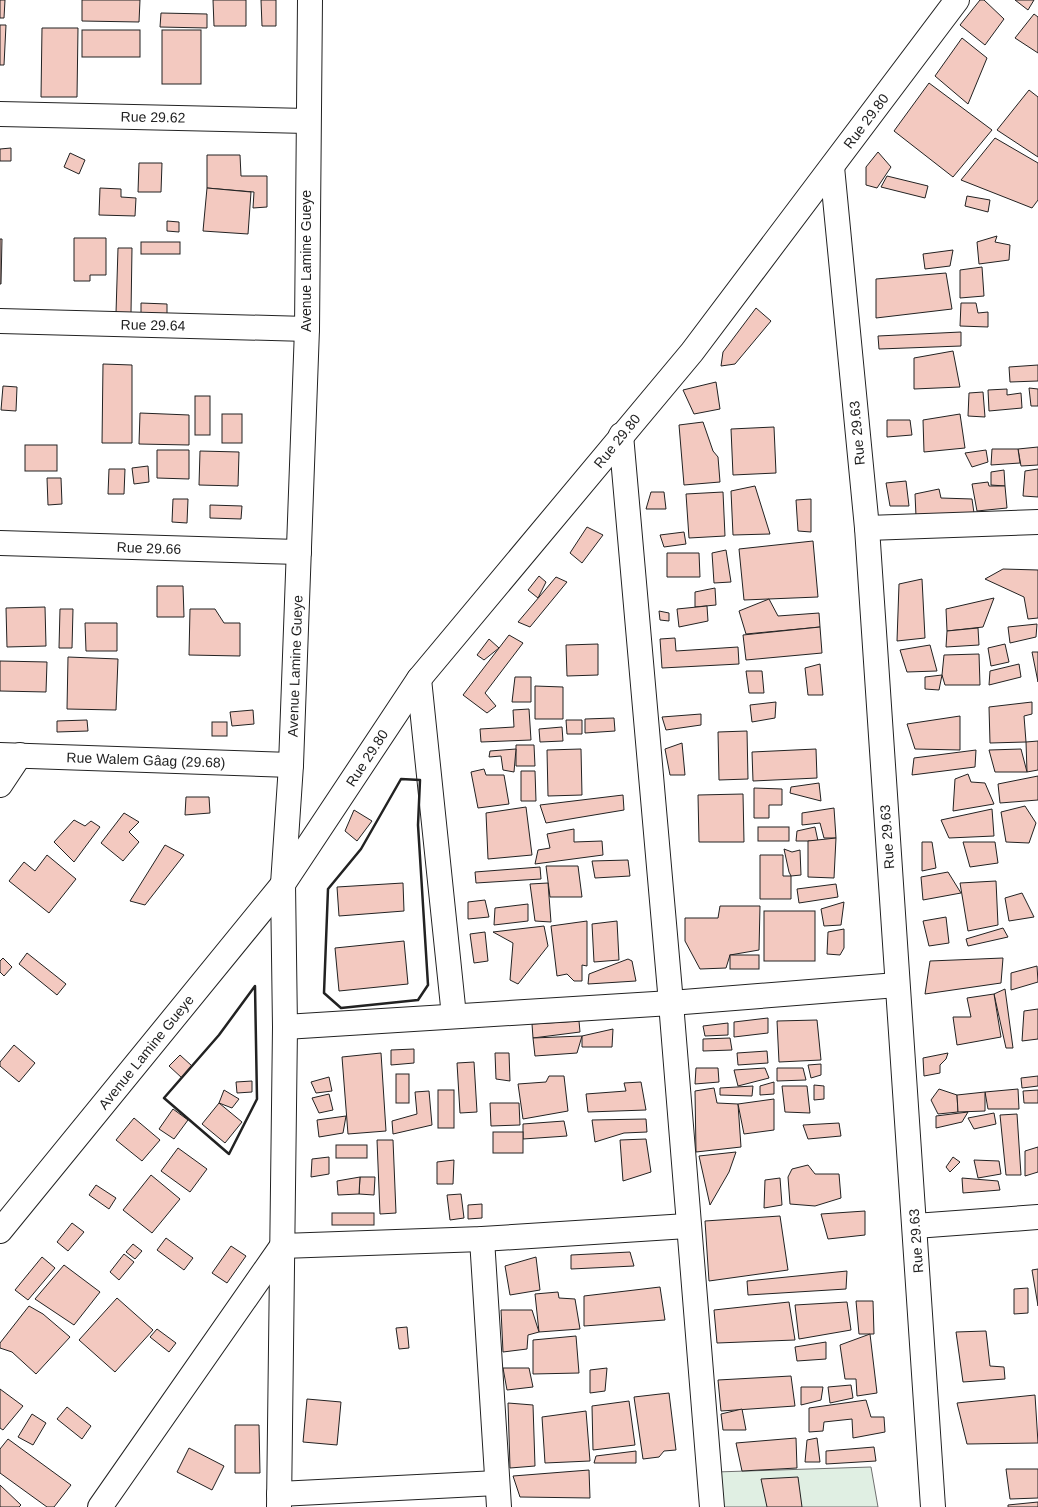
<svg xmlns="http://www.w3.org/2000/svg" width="1038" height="1507" viewBox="0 0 1038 1507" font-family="Helvetica,sans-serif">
<rect width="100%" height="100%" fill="#fff"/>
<path fill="#e0efe3" stroke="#6f6f6f" d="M871,1467L878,1507H719L716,1472Z"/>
<g fill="#f3c9c0" stroke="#222">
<path d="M0,0H5L4,18H0Z"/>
<path d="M82,0H140L139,22L82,21Z"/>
<path d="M213,0H246V26H214Z"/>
<path d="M261,0H276V26H262Z"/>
<path d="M980,0H984L1004,19L985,45L960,25Z"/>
<path d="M1015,0H1034L1028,10Z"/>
<path d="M161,13L207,14V28L160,27Z"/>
<path d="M1034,14L1038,17V53L1015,38Z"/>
<path d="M0,25H6L4,65H0Z"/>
<path d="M42,28H78L77,97H41Z"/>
<rect x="82" y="30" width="58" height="27"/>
<rect x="162" y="30" width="39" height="54"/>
<path d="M962,38L987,58L968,104L935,76Z"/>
<path d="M929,83L992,130L953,177L894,131Z"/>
<path d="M1029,90L1038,97V157L997,130Z"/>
<path d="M995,138L1038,163V200L1032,208L961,180Z"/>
<path d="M11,148V161H0V149Z"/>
<path d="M878,152L891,167L877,188L866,185V167Z"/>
<path d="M70,153L85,160L79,174L64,167Z"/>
<path d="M207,155H240L241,176H267V207L253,208L254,192L207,188Z"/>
<path d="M139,163H162L161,192H138Z"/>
<path d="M887,176L928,186L925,198L881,187Z"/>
<path d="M100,188L121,189V197L136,198L135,216L99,215Z"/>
<path d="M207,188L251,192L248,234L203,231Z"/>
<path d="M967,196L990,200L988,212L965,206Z"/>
<path d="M167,221L179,222V232L167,231Z"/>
<path d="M997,236L995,242L1010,245L1009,260L979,264L977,242Z"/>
<path d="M74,238H106V275H90V281H74Z"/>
<path d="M0,239H2L1,284H0Z"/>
<rect x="141" y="242" width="39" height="12"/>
<path d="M118,248H132L131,313H116Z"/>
<path d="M953,250L950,266L925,269L923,254Z"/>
<path d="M982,267L984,296L960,298V270Z"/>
<path d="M946,273L952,309L876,318V279Z"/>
<path d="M141,303L167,304V316L141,315Z"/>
<path d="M961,303H976L978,313L988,312V327L960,326Z"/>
<path d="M756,308L771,321L735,364L721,366L723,352Z"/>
<path d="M961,332V346L879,349L878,336Z"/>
<path d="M953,351L960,387L914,389V358Z"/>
<path d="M103,364L132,365V443H102Z"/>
<path d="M1038,365V381L1010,382L1009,367Z"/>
<path d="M716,382L720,409L694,414L683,390Z"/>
<path d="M3,386L17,387L16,411L1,410Z"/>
<path d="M1029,388L1038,389V406H1031Z"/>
<path d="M1007,389V395L1021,393L1022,408L989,411L988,390Z"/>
<path d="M983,392L985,417L968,416L969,393Z"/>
<rect x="195" y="396" width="15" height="39"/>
<path d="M140,413L189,415V445L139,444Z"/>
<rect x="222" y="414" width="20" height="29"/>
<path d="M960,414L965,448L924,452L923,420Z"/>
<path d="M887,420H910L912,435L887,437Z"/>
<path d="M703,422L713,451L718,457L720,482L684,485L679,425Z"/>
<path d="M774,427L776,473L733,475L731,429Z"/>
<rect x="25" y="445" width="32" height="26"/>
<path d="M1038,447V465L1021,466L1018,449Z"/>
<path d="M992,449H1018L1020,463L991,465Z"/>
<path d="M157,450H189V479L157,478Z"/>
<path d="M986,450L988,462L972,467L965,453Z"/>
<path d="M200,451L239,452L238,486L199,485Z"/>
<path d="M148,466L149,482L134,484L132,468Z"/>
<path d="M109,469H125L124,494H108Z"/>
<path d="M1038,469V497L1023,496L1025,471Z"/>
<path d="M1004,470L1005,486L991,485V472Z"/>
<path d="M47,478H61L62,504L48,505Z"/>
<path d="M906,481L909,506H890L886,483Z"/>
<path d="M988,482L989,486H1005L1007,508L977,511L972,484Z"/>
<path d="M755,486L770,534L733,535L731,491Z"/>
<path d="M939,489L941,498L972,499L974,513L916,516L915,494Z"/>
<path d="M651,492H664L666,509H646Z"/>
<path d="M723,492L725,536L689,538L686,494Z"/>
<path d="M173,499H188L187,523L172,522Z"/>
<path d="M811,499V532L798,531L796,500Z"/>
<path d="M210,505L242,506L241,519L210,518Z"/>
<path d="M587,527L603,535L582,563L570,553Z"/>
<path d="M684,532L686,544L664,547L660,535Z"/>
<path d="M813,541L818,597L744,600L739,549Z"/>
<path d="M726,550L731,582L714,583L712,553Z"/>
<path d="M667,553H699L700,577H667Z"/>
<path d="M1003,569L1038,570V618L1028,619L1024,597L985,579Z"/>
<path d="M539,576L546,582L538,598L528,590Z"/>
<path d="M556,577L567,582L530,627L518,622Z"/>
<path d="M922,579L925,638L897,641L899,584Z"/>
<path d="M157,586H183L184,617H157Z"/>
<path d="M715,588L716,605L695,607V592Z"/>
<path d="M994,598L983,627L947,631L946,609Z"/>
<path d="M769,599L778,616L819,613L820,627L746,634L739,611Z"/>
<path d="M707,606L708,621L679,627L677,609Z"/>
<path d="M45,607L46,646L7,647L6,608Z"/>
<path d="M60,609H73L72,648H59Z"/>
<path d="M190,609H215L224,623H240V656L189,655Z"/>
<path d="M659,611L669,613V621L660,620Z"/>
<path d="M85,623H117V651H86Z"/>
<path d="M1037,624L1036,637L1010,643L1008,627Z"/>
<path d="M820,627L822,653L746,660L743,635Z"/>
<path d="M978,628L979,645L946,647L947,631Z"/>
<path d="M509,635L523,643L485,693L496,706L487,713L463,695Z"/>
<path d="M675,638L676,651L738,647L739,664L662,668L660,639Z"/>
<path d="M489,639L499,648L484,660L477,655Z"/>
<path d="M598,644V675L567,676L566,645Z"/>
<path d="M1005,644L1009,662L991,666L988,648Z"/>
<path d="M930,645L937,671L907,672L900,650Z"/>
<path d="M1032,652H1038V682Z"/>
<path d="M979,654L980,685H945L942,675L944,655Z"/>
<path d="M68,657L118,659L116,710L67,709Z"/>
<path d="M0,661L47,662L46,692L0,691Z"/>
<path d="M820,664L823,695H808L805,668Z"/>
<path d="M1019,664L1021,677L989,685L990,671Z"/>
<path d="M746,671H762L764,693H749Z"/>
<path d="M942,675L939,690L925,689V677Z"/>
<path d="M515,677H531V702H512Z"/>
<path d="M535,686L563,687V719H535Z"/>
<path d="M776,702L775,718L752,722L750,705Z"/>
<path d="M1032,702V714L1024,716L1026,742L990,743L989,707Z"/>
<path d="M529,709L531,740L481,742L480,729L514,727L513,710Z"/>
<path d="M253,710L254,724L232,726L230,712Z"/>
<path d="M701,714V725L666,730L662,717Z"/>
<path d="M960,716V750L915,749L907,724Z"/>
<path d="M614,718L615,731L585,733V719Z"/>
<path d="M87,720L88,731L57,732V721Z"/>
<path d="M566,720H582V734H567Z"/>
<rect x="212" y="722" width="15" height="14"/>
<path d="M562,727L563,741L540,742L539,729Z"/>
<path d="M747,731L748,779L719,780L718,732Z"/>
<path d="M1038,741V770L1027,772L1026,742Z"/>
<path d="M682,743L685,775H670L665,749Z"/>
<path d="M516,745H534L535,766H516Z"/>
<path d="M516,749L514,772L503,770L501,756L489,757L490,751Z"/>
<path d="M581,749L582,795L548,796L547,750Z"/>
<path d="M816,749L817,778L753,781L752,752Z"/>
<path d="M1021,749L1027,772H995L989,750Z"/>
<path d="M976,750L975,767L912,775L914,758Z"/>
<path d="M484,769L486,775H504L509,804L478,808L471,772Z"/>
<path d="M521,771H535L536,801H521Z"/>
<path d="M968,774L971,782L985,783L994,804L953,811L955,779Z"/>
<path d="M1038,776V800L1000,803L998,784Z"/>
<path d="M819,783L821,801L790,793L791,787Z"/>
<path d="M754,788L782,789V805H769V818H754Z"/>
<path d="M743,794L744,842H699L698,795Z"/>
<path d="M623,795L624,810L546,823L540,805Z"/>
<path d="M186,797H209L210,813L185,815Z"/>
<path d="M1025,806L1036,823L1029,843L1006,842L1001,812Z"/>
<path d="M526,807L532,855L488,859L486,813Z"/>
<path d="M834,808L836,838H824L820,823L802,825V813Z"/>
<path d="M992,809L994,836L949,838L941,820Z"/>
<path d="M354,810L372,821L357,841L345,831Z"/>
<path d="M124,813L139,822L129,832L139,842L123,861L101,843Z"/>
<path d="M74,820L85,826L91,821L100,827L74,862L54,842Z"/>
<rect x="758" y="827" width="31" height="14"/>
<path d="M815,827L818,841H796L797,831Z"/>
<path d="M574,829V842L602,841L603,855L535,864L538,850L550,848L547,834Z"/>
<path d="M836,838L834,878L808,877V841Z"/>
<path d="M922,842H932L936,868L922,871Z"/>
<path d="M963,842H995L998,863L970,867Z"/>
<path d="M165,845L184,855L145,905L130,901Z"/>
<path d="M784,849L792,852L800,850L801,875L791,876L789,872Z"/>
<path d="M47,855L76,879L49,913L9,881L24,862L35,871Z"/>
<path d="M760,855H783V876H791V899H760Z"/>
<path d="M628,860L630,876L595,878L592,861Z"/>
<path d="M546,866H578L582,897H550Z"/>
<path d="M540,867L541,879L476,883L475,872Z"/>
<path d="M948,872L961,893L923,900L921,877Z"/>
<path d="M996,881L998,925L968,931L960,883Z"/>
<path d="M403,883L404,911L339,916L337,887Z"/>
<path d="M548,883L551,922L535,921L530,884Z"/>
<path d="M836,884L838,897L799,903L797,889Z"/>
<path d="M1022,893L1034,917L1009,921L1005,898Z"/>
<path d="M485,900L489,917L468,919V902Z"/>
<path d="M844,902L841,925L824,926L821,909Z"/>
<path d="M528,904V921L494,925L495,908Z"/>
<path d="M720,906H760L759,950L730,955L726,968L700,969L685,941V918H718Z"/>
<rect x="764" y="911" width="51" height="50"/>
<path d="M946,917L949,943L929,946L923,921Z"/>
<path d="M587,921V966L582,965V981H574L567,974L557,976L551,926Z"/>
<path d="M617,921L619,960L594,962L592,924Z"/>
<path d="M544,926L548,946L518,984L510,980L513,943L493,932Z"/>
<path d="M1003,928L1008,937L968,946L966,939Z"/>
<path d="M844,929V948L840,955L827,954L828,932Z"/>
<path d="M485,932L488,961L474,963L470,934Z"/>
<path d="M404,941L408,984L339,991L335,948Z"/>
<path d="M27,953L66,984L57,995L19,964Z"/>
<rect x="730" y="955" width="29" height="14"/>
<path d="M3,958L12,967L4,976L0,972V961Z"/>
<path d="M1003,958L1001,983L925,994L930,961Z"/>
<path d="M628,959L632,961L636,981L588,984L589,974Z"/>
<path d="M1037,966L1038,982L1011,990V973Z"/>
<path d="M1005,989L1013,1048H1006L994,994Z"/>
<path d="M994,994L1001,1037L957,1045L953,1017H971L967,998Z"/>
<path d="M1038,1009V1039L1022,1041L1024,1011Z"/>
<path d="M768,1018V1033L734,1037V1022Z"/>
<path d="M817,1020L821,1060L779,1062L777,1021Z"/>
<path d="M579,1021L580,1032L533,1038L532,1024Z"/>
<path d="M728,1023V1035L705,1036L703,1026Z"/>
<path d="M613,1029L612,1047H582V1036Z"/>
<path d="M582,1036L577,1053L535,1056L533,1038Z"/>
<path d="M730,1038L732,1050L703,1051V1039Z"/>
<path d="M14,1045L35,1063L19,1082L0,1066V1062Z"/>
<path d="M414,1049V1063L391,1065V1050Z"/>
<path d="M767,1051L768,1063L738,1065L737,1053Z"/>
<path d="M381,1053L386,1131L348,1134L342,1057Z"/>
<path d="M495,1053H509L510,1081L496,1079Z"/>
<path d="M948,1053L946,1059L940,1065V1073L924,1076L923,1058Z"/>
<path d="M180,1055L192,1066L182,1078L169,1066Z"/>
<path d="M474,1062L477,1112L460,1113L457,1063Z"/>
<path d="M821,1064V1075L811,1078L808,1065Z"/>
<path d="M696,1068H718L719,1082L695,1084Z"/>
<path d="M765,1068L769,1078L738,1086L734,1070Z"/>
<path d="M777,1068H803L806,1080L777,1081Z"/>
<rect x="396" y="1074" width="13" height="29"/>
<path d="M549,1076H564L568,1111L523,1119L518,1084L546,1082Z"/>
<path d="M1038,1076V1086L1022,1088L1021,1078Z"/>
<path d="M329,1077L332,1091L316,1093L311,1082Z"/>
<path d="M252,1081V1092L237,1093L236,1082Z"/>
<path d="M641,1082L646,1110L588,1112L586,1094L626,1091L624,1083Z"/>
<path d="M774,1082V1094L760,1095V1086Z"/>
<path d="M814,1085L824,1086V1099L814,1100Z"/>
<path d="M753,1086L752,1096L720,1095V1088Z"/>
<path d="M782,1086H807L810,1113L785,1112Z"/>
<path d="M714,1088L717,1103L738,1104L741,1147L696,1152L695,1091Z"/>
<path d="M939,1089L957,1095L958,1112L938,1114L931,1100Z"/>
<path d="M1018,1089L1019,1109H988L985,1092Z"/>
<path d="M224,1090L239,1099L232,1108L219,1103Z"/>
<rect x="438" y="1090" width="16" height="38"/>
<path d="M1038,1090V1103H1024L1023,1091Z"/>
<path d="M429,1091L432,1125L393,1134L392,1121L417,1114L415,1092Z"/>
<path d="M985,1092V1111L958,1112L957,1095Z"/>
<path d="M329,1094L333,1110L319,1113L312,1098Z"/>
<path d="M774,1099V1130L744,1134L738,1104Z"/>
<path d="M219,1103L242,1122L225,1143L202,1124Z"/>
<path d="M490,1103H519L520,1125L491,1126Z"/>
<path d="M173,1109L188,1120L174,1139L159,1129Z"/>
<path d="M968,1112L962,1122L936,1128V1116Z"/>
<path d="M994,1113L996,1124L974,1129L968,1118Z"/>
<path d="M1017,1114L1021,1175H1006L1000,1115Z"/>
<path d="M346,1116L343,1133L319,1137L317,1120Z"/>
<path d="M134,1118L160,1140L142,1161L116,1140Z"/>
<path d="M646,1119L647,1132L624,1133L595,1142L592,1120Z"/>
<path d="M564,1121L567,1136L523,1139V1124Z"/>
<path d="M839,1123L841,1136L808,1139L803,1125Z"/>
<rect x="493" y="1132" width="30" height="21"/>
<path d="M646,1139L651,1172L623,1181L620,1140Z"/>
<path d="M377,1140H393L396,1213L380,1214Z"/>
<rect x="336" y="1145" width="31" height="13"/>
<path d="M1038,1147V1172L1025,1176V1151Z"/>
<path d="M178,1148L207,1169L190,1192L161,1171Z"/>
<path d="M736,1152L729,1172L710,1205L699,1156Z"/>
<path d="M329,1157V1174L311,1177L312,1159Z"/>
<path d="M953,1157L960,1162L950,1172L946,1167Z"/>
<path d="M454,1160L453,1184H437V1162Z"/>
<path d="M974,1160L999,1161L1001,1174L978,1178Z"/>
<path d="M808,1165L815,1174H839L841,1198L815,1206L790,1204L788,1177L792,1169Z"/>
<path d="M151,1175L180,1199L152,1233L123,1210Z"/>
<path d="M360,1177H375L374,1195L359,1194Z"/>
<path d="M360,1177L359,1194L338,1195L337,1181Z"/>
<path d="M780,1178L782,1205L764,1208L765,1180Z"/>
<path d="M962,1178L998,1181L1000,1190L963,1193Z"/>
<path d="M96,1185L116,1198L109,1209L89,1195Z"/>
<path d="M461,1194L464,1218L450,1220L447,1195Z"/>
<path d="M482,1204V1218L468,1219V1205Z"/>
<path d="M865,1211V1235L828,1239L821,1214Z"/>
<rect x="332" y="1213" width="42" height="12"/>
<path d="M780,1216L788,1270L709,1281L705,1221Z"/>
<path d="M72,1223L84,1232L68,1251L57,1242Z"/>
<path d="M166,1238L193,1258L184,1270L157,1250Z"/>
<path d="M133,1244L142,1251L135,1259L126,1252Z"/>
<path d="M231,1246L246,1256L227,1283L212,1273Z"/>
<path d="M630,1252L634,1266L571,1269V1255Z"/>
<path d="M124,1254L134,1262L119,1280L110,1272Z"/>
<path d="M42,1257L55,1268L28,1300L15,1290Z"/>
<path d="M536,1257L540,1290L510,1295L505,1266Z"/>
<path d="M64,1265L100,1292L74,1325L35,1299Z"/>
<path d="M1038,1269V1306L1032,1270Z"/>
<path d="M847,1271L846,1289L748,1295L747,1281Z"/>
<path d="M660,1287L665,1320L584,1326V1296Z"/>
<path d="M1028,1288V1313L1014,1314V1289Z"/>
<path d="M558,1292L559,1298L575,1299L580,1329L539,1332L535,1294Z"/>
<path d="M117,1298L153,1330L115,1372L79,1340Z"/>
<path d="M856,1301H873L874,1334H859Z"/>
<path d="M789,1302L795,1340L717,1343L714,1310Z"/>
<path d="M847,1302L851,1330L799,1339L795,1305Z"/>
<path d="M29,1306L43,1314L70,1337L36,1374L12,1352L0,1348V1343Z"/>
<path d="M501,1310H532L539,1332L528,1335L527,1349L503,1352Z"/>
<path d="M407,1327L409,1348L399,1349L396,1328Z"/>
<path d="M157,1329L176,1343L169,1352L150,1337Z"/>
<path d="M986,1331L990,1366L1004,1367L1005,1379L963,1382L956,1332Z"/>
<path d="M870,1334L877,1393L857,1396L856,1379H845L840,1345Z"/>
<path d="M576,1336L579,1373L533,1374V1340Z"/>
<path d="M826,1342V1359L797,1361L795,1347Z"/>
<path d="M503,1368H529L533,1387L507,1390Z"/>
<path d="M607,1368L605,1391L590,1393V1370Z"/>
<path d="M791,1376L795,1406L721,1411L718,1380Z"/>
<path d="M851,1385L853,1398L830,1403L828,1387Z"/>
<path d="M801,1387H823L821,1400L801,1405Z"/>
<path d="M0,1389L23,1406L3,1430L0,1428Z"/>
<path d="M669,1393L676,1450L664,1451L659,1457L643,1459L634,1397Z"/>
<path d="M1035,1395L1038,1443L967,1444L957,1403Z"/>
<path d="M307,1399L341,1402L337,1445L303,1442Z"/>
<path d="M866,1400L871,1417H884L885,1432L853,1438L852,1419L824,1422L823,1431L809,1432V1408Z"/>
<path d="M629,1401L635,1445L593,1450L592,1406Z"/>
<path d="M508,1403L533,1405L535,1466L510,1468Z"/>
<path d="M67,1407L91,1426L82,1439L57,1419Z"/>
<path d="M742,1409L746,1430H723L721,1414Z"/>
<path d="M586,1411L590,1461L545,1463L542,1417Z"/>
<path d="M32,1414L46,1423L33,1445L18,1437Z"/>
<path d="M235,1425H259L260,1473H235Z"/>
<path d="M796,1438L797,1468L742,1471L736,1443Z"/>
<path d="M817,1438L820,1462H805L807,1440Z"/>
<path d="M8,1439L71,1485L54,1507H47L0,1473V1449Z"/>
<path d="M874,1447L876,1461L826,1464V1451Z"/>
<path d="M189,1448L224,1466L212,1490L177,1472Z"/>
<path d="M636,1451V1463H594L596,1456Z"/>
<path d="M1006,1469H1038V1498L1010,1499Z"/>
<path d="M589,1470L590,1498L520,1497L513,1476Z"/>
<path d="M798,1477L802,1507H767L761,1479Z"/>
<path d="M0,1485L21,1505L19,1507H0Z"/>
<path d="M1038,1502V1507H1008V1505Z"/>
</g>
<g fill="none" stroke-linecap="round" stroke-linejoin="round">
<g stroke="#222" stroke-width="26">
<g id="minor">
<path d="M0,114L307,121"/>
<path d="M832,167L867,528L933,1507"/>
<path d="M0,321L307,329"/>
<path d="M621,435L671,1003L712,1507"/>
<path d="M867,528L1038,522"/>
<path d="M0,543L299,552"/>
<path d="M419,679L454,1016"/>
<path d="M0,755L291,765"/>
<path d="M0,785L20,755"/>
<path d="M285,1027L671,1003L897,985"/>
<path d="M915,1226L1038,1217"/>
<path d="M0,1231L283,884L419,679L692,352L957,0"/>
<path d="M482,1239L499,1507"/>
<path d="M279,1494L497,1483"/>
<path d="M100,1507L282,1246L482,1239L687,1226"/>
<path d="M279,1507L285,1027L283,884L291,765L307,329L310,0"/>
</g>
</g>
<use href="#minor" stroke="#fff" stroke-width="24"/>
<g stroke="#222" stroke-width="2.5">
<path d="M401,779L420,780L418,825L428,985L418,1000L341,1008L324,993L328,889L361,849Z"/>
<path d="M255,986L257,1099L229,1154L164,1098L219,1035Z"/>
</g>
</g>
<g text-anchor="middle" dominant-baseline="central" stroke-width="4" stroke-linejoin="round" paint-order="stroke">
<g font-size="14" fill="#222" stroke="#fff">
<text transform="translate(153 117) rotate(1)">Rue 29.62</text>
<text transform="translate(866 121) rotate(-53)">Rue 29.80</text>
<text transform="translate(306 261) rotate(-90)">Avenue Lamine Gueye</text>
<text transform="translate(153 325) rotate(1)">Rue 29.64</text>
<text transform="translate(857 433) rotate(-95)">Rue 29.63</text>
<text transform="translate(617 441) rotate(-51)">Rue 29.80</text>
<text transform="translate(149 548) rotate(2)">Rue 29.66</text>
<text transform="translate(295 666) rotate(-88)">Avenue Lamine Gueye</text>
<text transform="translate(367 758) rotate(-57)">Rue 29.80</text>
<text transform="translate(146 760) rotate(2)">Rue Walem Gâag (29.68)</text>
<text transform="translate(887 837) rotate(-94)">Rue 29.63</text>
<text transform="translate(146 1052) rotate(-51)">Avenue Lamine Gueye</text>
<text transform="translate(916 1241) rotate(-94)">Rue 29.63</text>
</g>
</g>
</svg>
